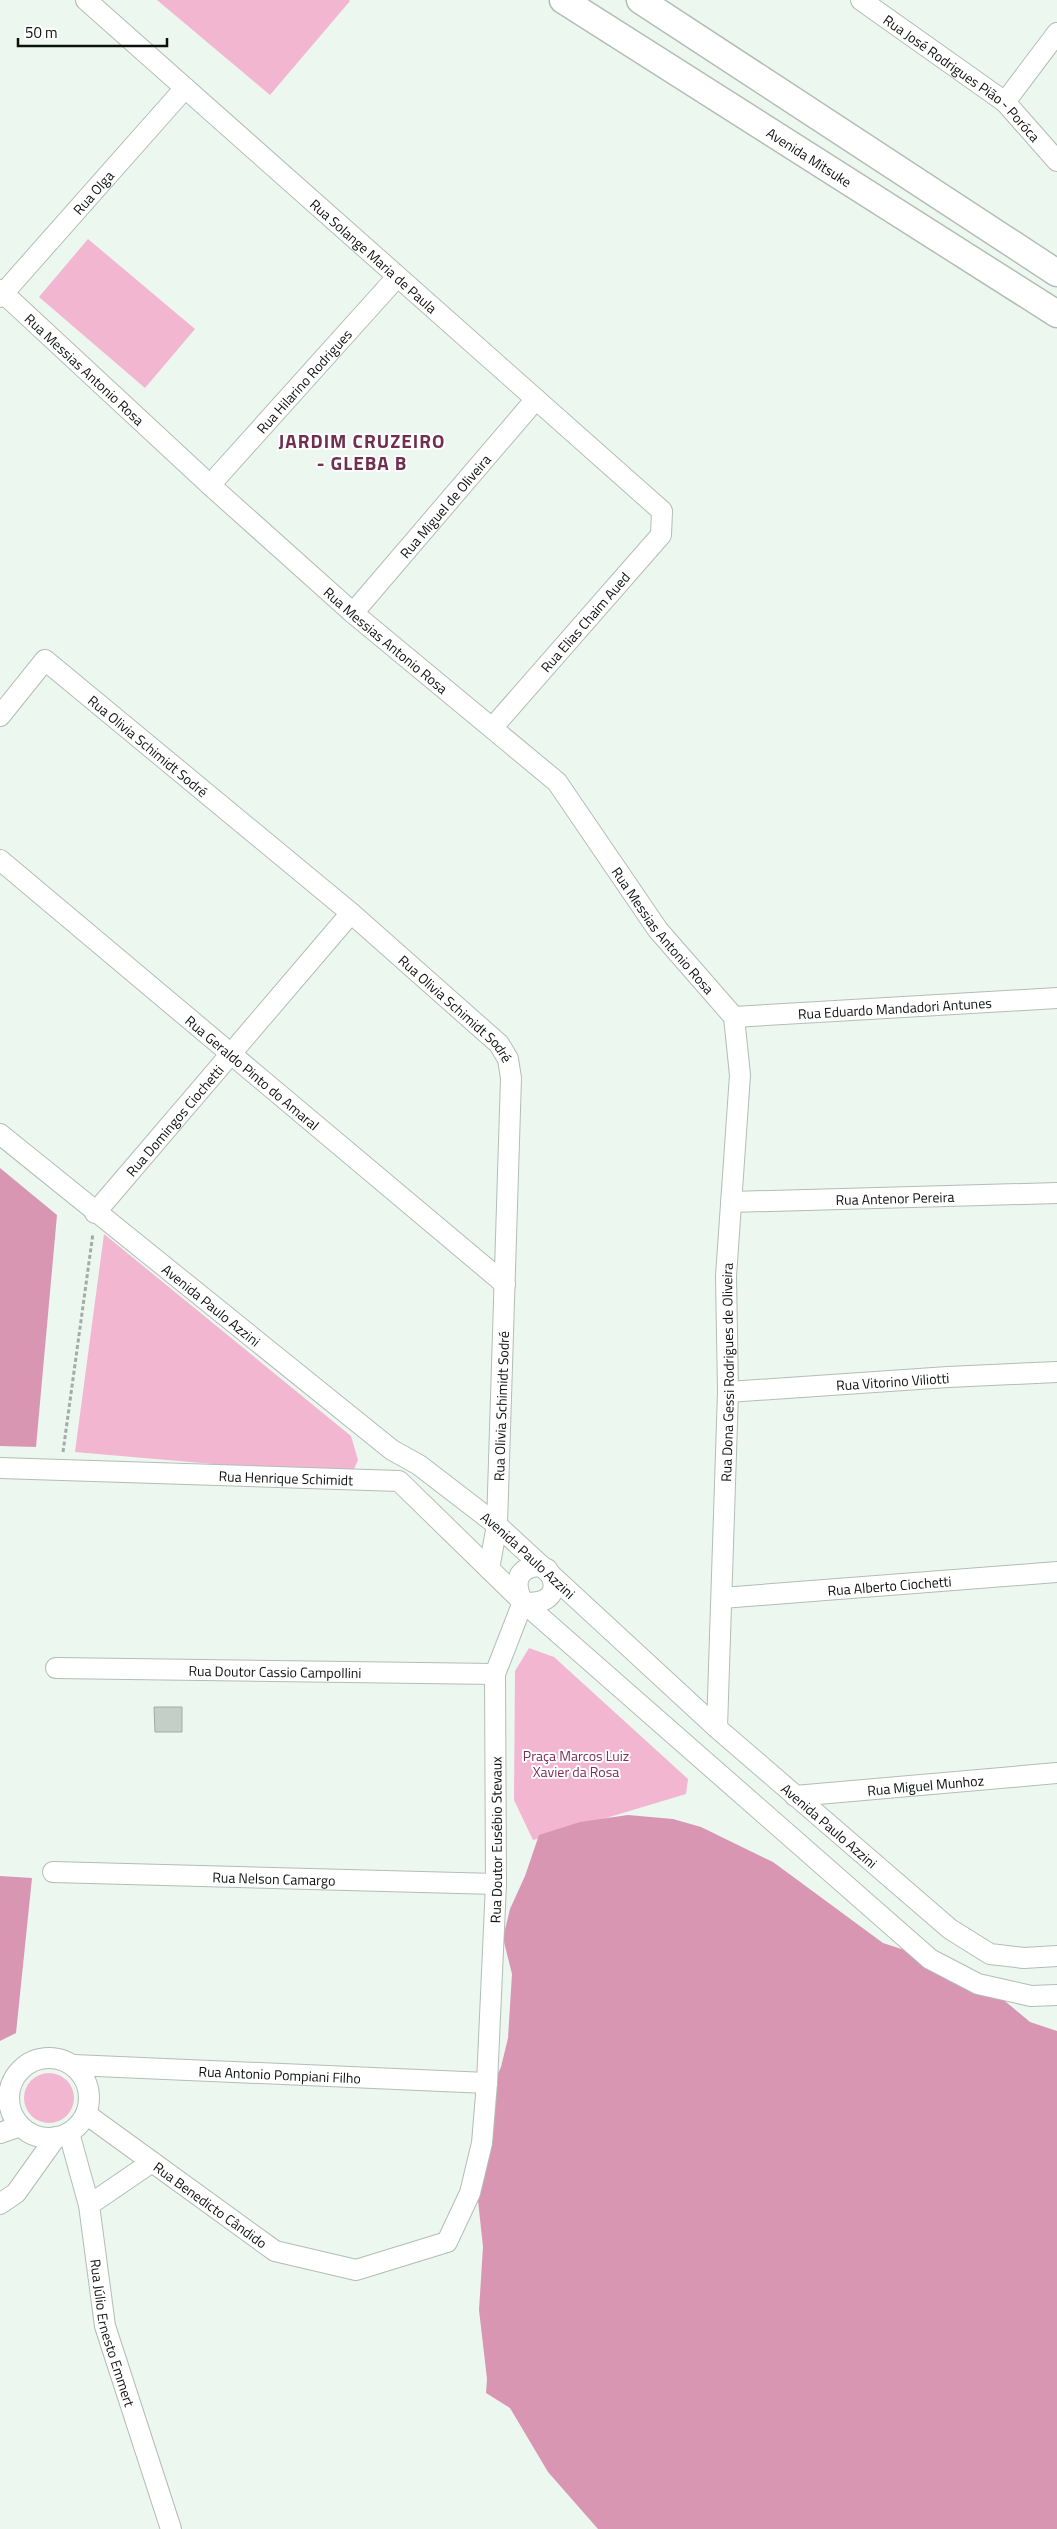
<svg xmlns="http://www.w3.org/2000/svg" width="1057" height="2529" viewBox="0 0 1057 2529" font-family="'Titillium Web',sans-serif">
<rect width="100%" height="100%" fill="#ecf7f0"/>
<g fill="#f3b6d0">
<path d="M157,0H349L350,1L270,95Z"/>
<path d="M88,239L195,329L145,388L39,297Z"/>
<path d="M104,1234L351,1436L358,1460L351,1476L75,1452Z"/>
<path d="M529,1648L554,1657L688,1779L686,1794L533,1840L514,1800L515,1671Z"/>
<circle cx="49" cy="2098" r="25"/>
</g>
<g fill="#d996b3">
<path d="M0,1168L57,1215L36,1447L0,1446Z"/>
<path d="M628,1815L673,1819L701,1827L773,1862L883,1943L969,1971L1030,2022L1057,2031V2529H598L548,2472L510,2408L486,2393L487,2379L479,2310L483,2247L472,2145L486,2099L501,2067L508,2038L512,1974L503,1938L510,1909L525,1876L539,1835L580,1822Z"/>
<path d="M0,1876L32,1878L16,2033L0,2041Z"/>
</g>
<path fill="#c4cfc7" stroke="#a2aca5" d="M154,1707H182V1732H155Z"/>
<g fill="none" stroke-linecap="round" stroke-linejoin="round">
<g stroke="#b3bdb6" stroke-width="22">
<g id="minor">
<path id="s1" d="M86,0L662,511L661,535L493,727"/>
<path id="s2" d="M861,0L1005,102L1057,161"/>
<path d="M1005,102L1057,33"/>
<path id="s3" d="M0,290L210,485L353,613L557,782L658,930L734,1017"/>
<path id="s4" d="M0,297L185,88"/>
<path id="s5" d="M210,485L397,277"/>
<path id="s6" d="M353,613L536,399"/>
<path id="s7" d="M0,716L45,660L351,913L499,1044L508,1059L511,1078L497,1525L489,1569"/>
<path id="s8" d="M0,860L505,1284"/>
<path id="s9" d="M734,1017L1057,998"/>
<path id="s10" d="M0,1134L392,1450L419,1465L497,1525L717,1728L950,1929L990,1954L1024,1958L1057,1956"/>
<path id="s11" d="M731,1202L1057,1193"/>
<path id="s12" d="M95,1213L351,913"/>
<path id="s13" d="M728,1392L948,1377L1057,1372"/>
<path id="s14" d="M0,1468L399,1481L523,1602L930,1959L978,1984L1031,1996L1057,1995"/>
<path d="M537,1566L547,1569C563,1592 547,1606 523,1602C514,1586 515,1569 537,1566Z"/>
<path id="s15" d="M722,1598L1057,1572"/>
<path id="s16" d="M56,1668L495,1674"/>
<path id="s17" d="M717,1728L728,1392L726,1276L740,1075L734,1017"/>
<path id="s18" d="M795,1796L1057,1773"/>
<path id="s19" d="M53,1872L496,1884"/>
<circle cx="49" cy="2098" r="40"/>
<path id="s20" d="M74,2065L487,2083"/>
<path id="s21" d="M86,2114L275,2251L356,2270L447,2242L470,2193L482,2143L487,2083L496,1884L495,1674L523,1602"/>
<path d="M0,2133L20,2126"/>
<path id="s22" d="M69,2133L89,2205L105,2326L171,2529"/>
<path d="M0,2204L16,2193L56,2137"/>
<path d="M89,2205L152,2162"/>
</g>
</g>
<g stroke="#b3bdb6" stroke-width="29">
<g id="major">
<path id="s23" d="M563,0L1057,314"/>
<path d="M640,0L1057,273"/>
</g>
</g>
<path stroke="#a3aca6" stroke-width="3" stroke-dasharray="4 2.5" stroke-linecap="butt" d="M63,1452L93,1233"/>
<use href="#minor" stroke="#fff" stroke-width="20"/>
<use href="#major" stroke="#fff" stroke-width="26"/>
</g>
<g text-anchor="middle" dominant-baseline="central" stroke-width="4" stroke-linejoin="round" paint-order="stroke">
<g font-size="14" fill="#0d110e" stroke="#fff">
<text stroke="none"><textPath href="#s2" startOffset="128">Rua José Rodrigues Pião - Poróca</textPath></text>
<text stroke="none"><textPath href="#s23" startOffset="292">Avenida Mitsuke</textPath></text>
<text stroke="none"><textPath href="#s4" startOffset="140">Rua Olga</textPath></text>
<text stroke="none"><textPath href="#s1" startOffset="385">Rua Solange Maria de Paula</textPath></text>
<text stroke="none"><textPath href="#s3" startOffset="116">Rua Messias Antonio Rosa</textPath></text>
<text stroke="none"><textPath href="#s5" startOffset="140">Rua Hilarino Rodrigues</textPath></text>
<text stroke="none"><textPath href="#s6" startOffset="141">Rua Miguel de Oliveira</textPath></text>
<text transform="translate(585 622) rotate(-49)">Rua Elias Chaim Aued</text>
<text stroke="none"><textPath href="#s3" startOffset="521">Rua Messias Antonio Rosa</textPath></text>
<text stroke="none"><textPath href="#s7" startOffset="206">Rua Olivia Schimidt Sodré</textPath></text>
<text stroke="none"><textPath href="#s3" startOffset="926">Rua Messias Antonio Rosa</textPath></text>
<text stroke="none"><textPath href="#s9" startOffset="161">Rua Eduardo Mandadori Antunes</textPath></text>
<text stroke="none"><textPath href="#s7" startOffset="611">Rua Olivia Schimidt Sodré</textPath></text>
<text stroke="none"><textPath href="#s8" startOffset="330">Rua Geraldo Pinto do Amaral</textPath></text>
<text stroke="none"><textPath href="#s12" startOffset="122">Rua Domingos Ciochetti</textPath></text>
<text stroke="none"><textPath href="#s11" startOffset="164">Rua Antenor Pereira</textPath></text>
<text stroke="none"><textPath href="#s10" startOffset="272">Avenida Paulo Azzini</textPath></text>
<text stroke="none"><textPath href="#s17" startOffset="356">Rua Dona Gessi Rodrigues de Oliveira</textPath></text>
<text stroke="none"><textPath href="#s13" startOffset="165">Rua Vitorino Viliotti</textPath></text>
<text transform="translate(501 1406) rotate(-88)">Rua Olivia Schimidt Sodré</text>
<text stroke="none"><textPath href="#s14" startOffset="286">Rua Henrique Schimidt</textPath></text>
<text stroke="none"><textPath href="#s10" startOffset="676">Avenida Paulo Azzini</textPath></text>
<text stroke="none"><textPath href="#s15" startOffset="168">Rua Alberto Ciochetti</textPath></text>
<text stroke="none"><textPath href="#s16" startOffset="219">Rua Doutor Cassio Campollini</textPath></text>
<text stroke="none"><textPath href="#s18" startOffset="131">Rua Miguel Munhoz</textPath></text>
<text stroke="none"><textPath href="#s10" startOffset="1081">Avenida Paulo Azzini</textPath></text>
<text stroke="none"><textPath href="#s21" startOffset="821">Rua Doutor Eusébio Stevaux</textPath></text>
<text stroke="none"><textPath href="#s19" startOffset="221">Rua Nelson Camargo</textPath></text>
<text stroke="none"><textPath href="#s20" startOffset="206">Rua Antonio Pompiani Filho</textPath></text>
<text stroke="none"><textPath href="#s21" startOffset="154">Rua Benedicto Cândido</textPath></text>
<text stroke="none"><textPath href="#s22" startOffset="205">Rua Júlio Ernesto Emmert</textPath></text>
</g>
<g font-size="14" fill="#7e2f57" stroke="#fff">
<text x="576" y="1755">Praça Marcos Luiz<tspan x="576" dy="16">Xavier da Rosa</tspan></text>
</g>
<g font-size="19" font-weight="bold" letter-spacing="1" fill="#712f50" stroke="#fff">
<text x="362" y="440">JARDIM CRUZEIRO<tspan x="362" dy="22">- GLEBA B</tspan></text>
</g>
</g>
<path d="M18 38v8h149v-8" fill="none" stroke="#0d110e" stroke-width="2.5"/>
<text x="25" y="38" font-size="15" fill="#0d110e" stroke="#ffffff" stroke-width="4" paint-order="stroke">50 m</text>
</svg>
